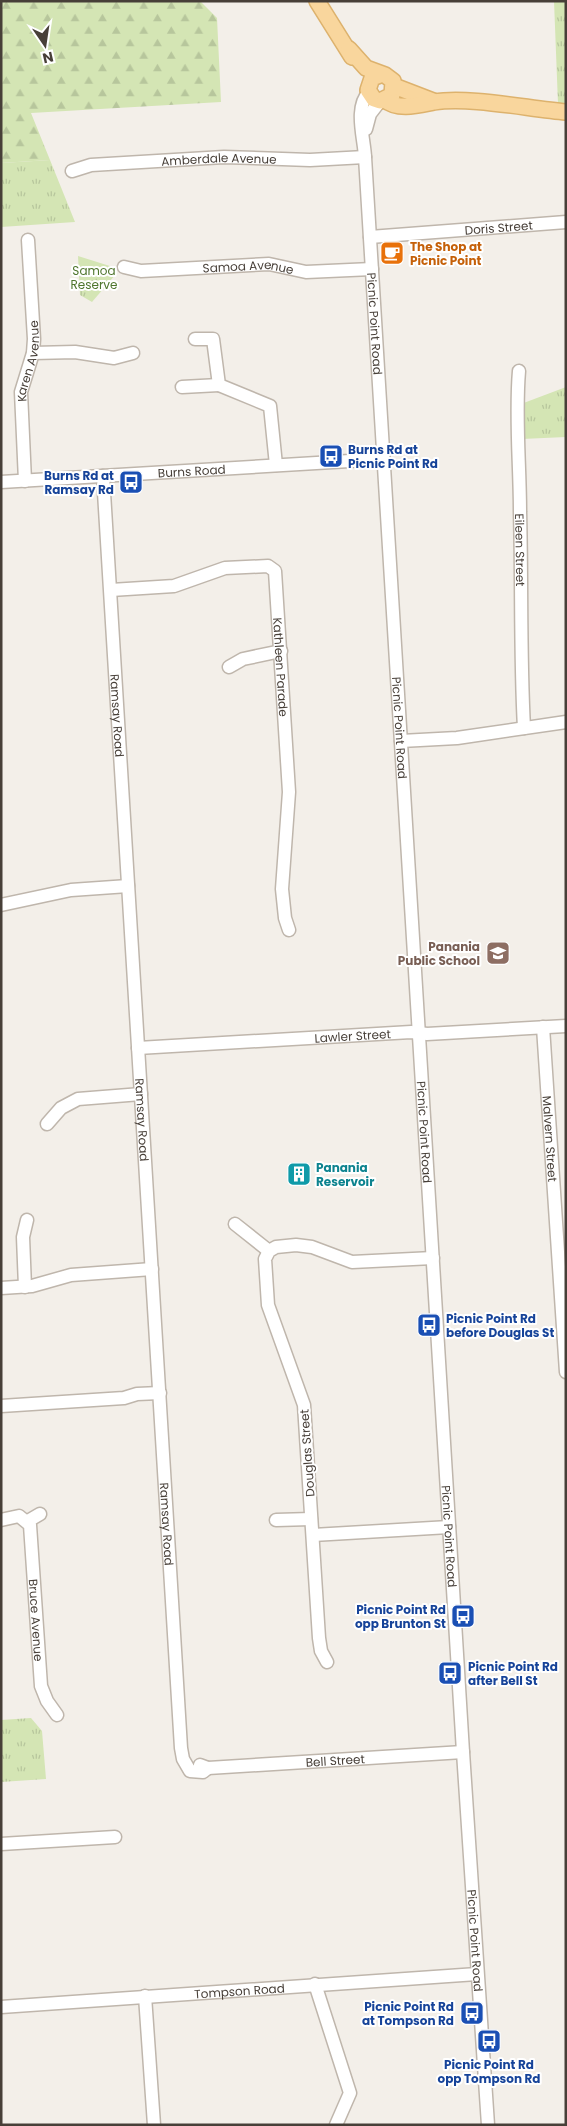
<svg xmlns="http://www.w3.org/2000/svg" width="567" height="2126" viewBox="0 0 567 2126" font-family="Poppins,sans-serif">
<defs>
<pattern id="forest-firs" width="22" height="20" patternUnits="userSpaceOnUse" patternTransform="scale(1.25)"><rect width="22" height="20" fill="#d4e5b4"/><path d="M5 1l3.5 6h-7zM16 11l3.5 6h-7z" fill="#b7c69c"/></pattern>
<pattern id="park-tufts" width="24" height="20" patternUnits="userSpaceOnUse" patternTransform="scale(1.25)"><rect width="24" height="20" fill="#d4e5b4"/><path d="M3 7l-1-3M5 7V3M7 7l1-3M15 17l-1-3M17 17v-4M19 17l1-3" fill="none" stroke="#b7c69c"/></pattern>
</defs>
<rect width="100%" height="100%" fill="#f3efe9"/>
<path fill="url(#forest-firs)" d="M1,1H200L217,18L221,102L31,113L50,160L1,163Z"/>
<g fill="url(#park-tufts)">
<path d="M554,1H566V104H558Z"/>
<path d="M50,160L75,222L1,227V163Z"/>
<path d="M78,256L113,267L116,274L92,302L80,295Z"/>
<path d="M566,387V437L522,439L521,404Z"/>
<path d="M31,1718L42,1731L46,1779L1,1782V1720Z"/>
</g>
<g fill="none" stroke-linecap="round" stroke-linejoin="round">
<g stroke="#bfb6ac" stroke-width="15">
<g id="minor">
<path id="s1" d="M369,92C354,108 364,137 365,157L463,1752L488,2125"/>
<path d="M366,129L370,114L380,101"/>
<path id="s2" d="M72,171L91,165L224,157L310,160L365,157"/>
<path id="s3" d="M370,237L566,222"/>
<path id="s4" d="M124,267L141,271L269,264L306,272L372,269"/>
<path d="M195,339H213L219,385L270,406L276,465"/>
<path d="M33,353L75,352L114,358L133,353"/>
<path id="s5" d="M519,371C515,417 520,465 520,512C522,584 520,656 524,728"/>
<path d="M182,387L219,385"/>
<path id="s6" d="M103,476L181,1748L183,1759L190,1771L203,1772L208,1768"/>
<path id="s7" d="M25,481L21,392L33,353L34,339L28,240"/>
<path id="s8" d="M1,482L383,459"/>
<path id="s9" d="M111,590L174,586L225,568L268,566L275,571L289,792L282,889L285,918L289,930"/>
<path d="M229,667L243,659L281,651"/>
<path d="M401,741L457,738L566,722"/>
<path d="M1,905L71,890L128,886"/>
<path id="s10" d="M543,1027L566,1372"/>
<path id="s11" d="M138,1048L411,1032L427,1034L566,1026"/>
<path d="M47,1124L61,1108L78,1099L141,1094"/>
<path d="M235,1224L269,1251"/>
<path d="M25,1287L23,1237L27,1220"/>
<path d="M1,1288L32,1286L71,1275L152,1269"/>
<path d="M1,1406L124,1398L137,1394L160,1393"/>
<path id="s12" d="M1,1520L19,1516L30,1525L41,1686L47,1701L57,1715"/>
<path d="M276,1520L311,1519"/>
<path d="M28,1521L40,1514"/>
<path d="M313,1535L449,1527"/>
<path d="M327,1662L321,1651L319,1638L304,1405L268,1305L265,1259L269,1251L276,1247L296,1245L312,1247L352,1262L433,1258"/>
<path id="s13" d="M200,1765L208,1768L463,1752"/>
<path d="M1,1844L115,1837"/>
<path d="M315,1984L350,2093L336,2125"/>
<path d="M145,1996L154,2125"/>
<path id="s14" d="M1,2007L477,1974"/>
</g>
</g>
<g stroke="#ddb26d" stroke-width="18">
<g id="major">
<path d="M317,1L352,57"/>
<path d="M349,49L366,68L385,75L393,81L392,95L380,101L374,99L368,90L372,78L380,75"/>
<path d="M394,86L433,101"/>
<path d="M385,100C398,111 419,105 434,102C469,96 529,109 566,112"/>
</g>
</g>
<use href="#minor" stroke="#fff" stroke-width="12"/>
<use href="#major" stroke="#f9d69d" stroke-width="15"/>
</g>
<defs>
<g id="cafe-square" transform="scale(1.25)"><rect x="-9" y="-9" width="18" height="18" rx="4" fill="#e8710a" stroke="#fff"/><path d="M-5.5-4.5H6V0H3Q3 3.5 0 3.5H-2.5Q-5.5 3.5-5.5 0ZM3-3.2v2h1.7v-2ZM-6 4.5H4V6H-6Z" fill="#fff"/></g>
<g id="bus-square" transform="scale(1.25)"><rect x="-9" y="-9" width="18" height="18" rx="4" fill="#1a4fb4" stroke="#fff"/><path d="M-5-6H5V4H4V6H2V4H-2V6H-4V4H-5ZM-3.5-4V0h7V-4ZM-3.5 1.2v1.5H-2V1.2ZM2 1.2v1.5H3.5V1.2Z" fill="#fff"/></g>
<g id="school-square" transform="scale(1.25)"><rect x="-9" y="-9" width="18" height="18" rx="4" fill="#8d6e63" stroke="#fff"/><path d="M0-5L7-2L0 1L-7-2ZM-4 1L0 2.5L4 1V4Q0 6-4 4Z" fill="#fff"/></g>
<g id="building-square" transform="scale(1.25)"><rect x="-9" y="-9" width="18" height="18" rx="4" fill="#0f9aa8" stroke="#fff"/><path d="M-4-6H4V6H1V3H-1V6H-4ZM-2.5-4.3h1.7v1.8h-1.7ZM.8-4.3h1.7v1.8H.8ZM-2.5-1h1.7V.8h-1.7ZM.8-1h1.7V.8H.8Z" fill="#fff"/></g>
</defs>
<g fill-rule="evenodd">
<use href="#cafe-square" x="392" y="253"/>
<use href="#bus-square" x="331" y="456"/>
<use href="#bus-square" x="131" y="482"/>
<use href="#school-square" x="498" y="953"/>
<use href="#building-square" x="299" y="1174"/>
<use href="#bus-square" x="429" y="1325"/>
<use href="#bus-square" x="463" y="1616"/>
<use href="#bus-square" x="450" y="1673"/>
<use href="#bus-square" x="472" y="2013"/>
<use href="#bus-square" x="489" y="2041"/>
</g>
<g text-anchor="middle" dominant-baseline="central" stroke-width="4" stroke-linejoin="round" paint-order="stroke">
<g font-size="12" fill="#473f38" stroke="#fff">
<text stroke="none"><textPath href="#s2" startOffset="148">Amberdale Avenue</textPath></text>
<text stroke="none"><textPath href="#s3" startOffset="129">Doris Street</textPath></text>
<text stroke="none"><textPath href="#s4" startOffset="125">Samoa Avenue</textPath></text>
<text stroke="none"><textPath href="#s1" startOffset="234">Picnic Point Road</textPath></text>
<text stroke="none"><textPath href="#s7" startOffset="121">Karen Avenue</textPath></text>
<text stroke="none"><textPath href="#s8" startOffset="191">Burns Road</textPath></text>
<text stroke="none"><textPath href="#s5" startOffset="179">Eileen Street</textPath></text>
<text stroke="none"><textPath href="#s9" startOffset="265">Kathleen Parade</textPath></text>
<text stroke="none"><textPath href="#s6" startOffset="240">Ramsay Road</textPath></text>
<text stroke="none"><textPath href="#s1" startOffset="639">Picnic Point Road</textPath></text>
<text stroke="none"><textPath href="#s11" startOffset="215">Lawler Street</textPath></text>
<text stroke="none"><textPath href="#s6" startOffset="645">Ramsay Road</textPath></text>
<text stroke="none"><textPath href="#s1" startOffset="1044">Picnic Point Road</textPath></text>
<text stroke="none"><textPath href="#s10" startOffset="112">Malvern Street</textPath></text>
<text transform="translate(307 1453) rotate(-94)">Douglas Street</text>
<text stroke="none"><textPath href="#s6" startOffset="1050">Ramsay Road</textPath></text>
<text stroke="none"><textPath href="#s1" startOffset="1449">Picnic Point Road</textPath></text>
<text stroke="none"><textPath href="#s12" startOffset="128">Bruce Avenue</textPath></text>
<text stroke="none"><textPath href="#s13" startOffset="136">Bell Street</textPath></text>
<text stroke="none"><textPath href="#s1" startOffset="1854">Picnic Point Road</textPath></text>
<text stroke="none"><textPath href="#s14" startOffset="239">Tompson Road</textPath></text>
</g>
<g font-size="12" font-weight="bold" fill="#c56008" stroke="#fff" text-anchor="start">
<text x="410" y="246">The Shop at<tspan x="410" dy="14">Picnic Point</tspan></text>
</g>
<g font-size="12" fill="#4f762e" stroke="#fff">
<text x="94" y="270">Samoa<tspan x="94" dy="14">Reserve</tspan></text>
</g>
<g font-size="12" font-weight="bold" fill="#164399" stroke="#fff" text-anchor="start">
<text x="348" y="449">Burns Rd at<tspan x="348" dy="14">Picnic Point Rd</tspan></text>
<text x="114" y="475" text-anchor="end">Burns Rd at<tspan x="114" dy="14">Ramsay Rd</tspan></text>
<text x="446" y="1318">Picnic Point Rd<tspan x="446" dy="14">before Douglas St</tspan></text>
<text x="446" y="1609" text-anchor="end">Picnic Point Rd<tspan x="446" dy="14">opp Brunton St</tspan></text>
<text x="468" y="1666">Picnic Point Rd<tspan x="468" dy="14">after Bell St</tspan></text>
<text x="454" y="2006" text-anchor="end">Picnic Point Rd<tspan x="454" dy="14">at Tompson Rd</tspan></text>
<text x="489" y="2064" text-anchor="middle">Picnic Point Rd<tspan x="489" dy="14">opp Tompson Rd</tspan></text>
</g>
<g font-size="12" font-weight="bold" fill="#785e54" stroke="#fff" text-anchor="end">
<text x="480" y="946">Panania<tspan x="480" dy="14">Public School</tspan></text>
</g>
<g font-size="12" font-weight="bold" fill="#0d838f" stroke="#fff" text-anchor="start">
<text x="316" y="1167">Panania<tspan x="316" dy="14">Reservoir</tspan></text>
</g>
</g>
<rect width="567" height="2126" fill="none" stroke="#473f38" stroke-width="5"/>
<g transform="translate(45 45) rotate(167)" stroke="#ffffff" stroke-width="4" paint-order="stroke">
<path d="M0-4L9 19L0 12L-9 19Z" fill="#473f38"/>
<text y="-8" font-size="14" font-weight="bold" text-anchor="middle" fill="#473f38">N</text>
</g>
</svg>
